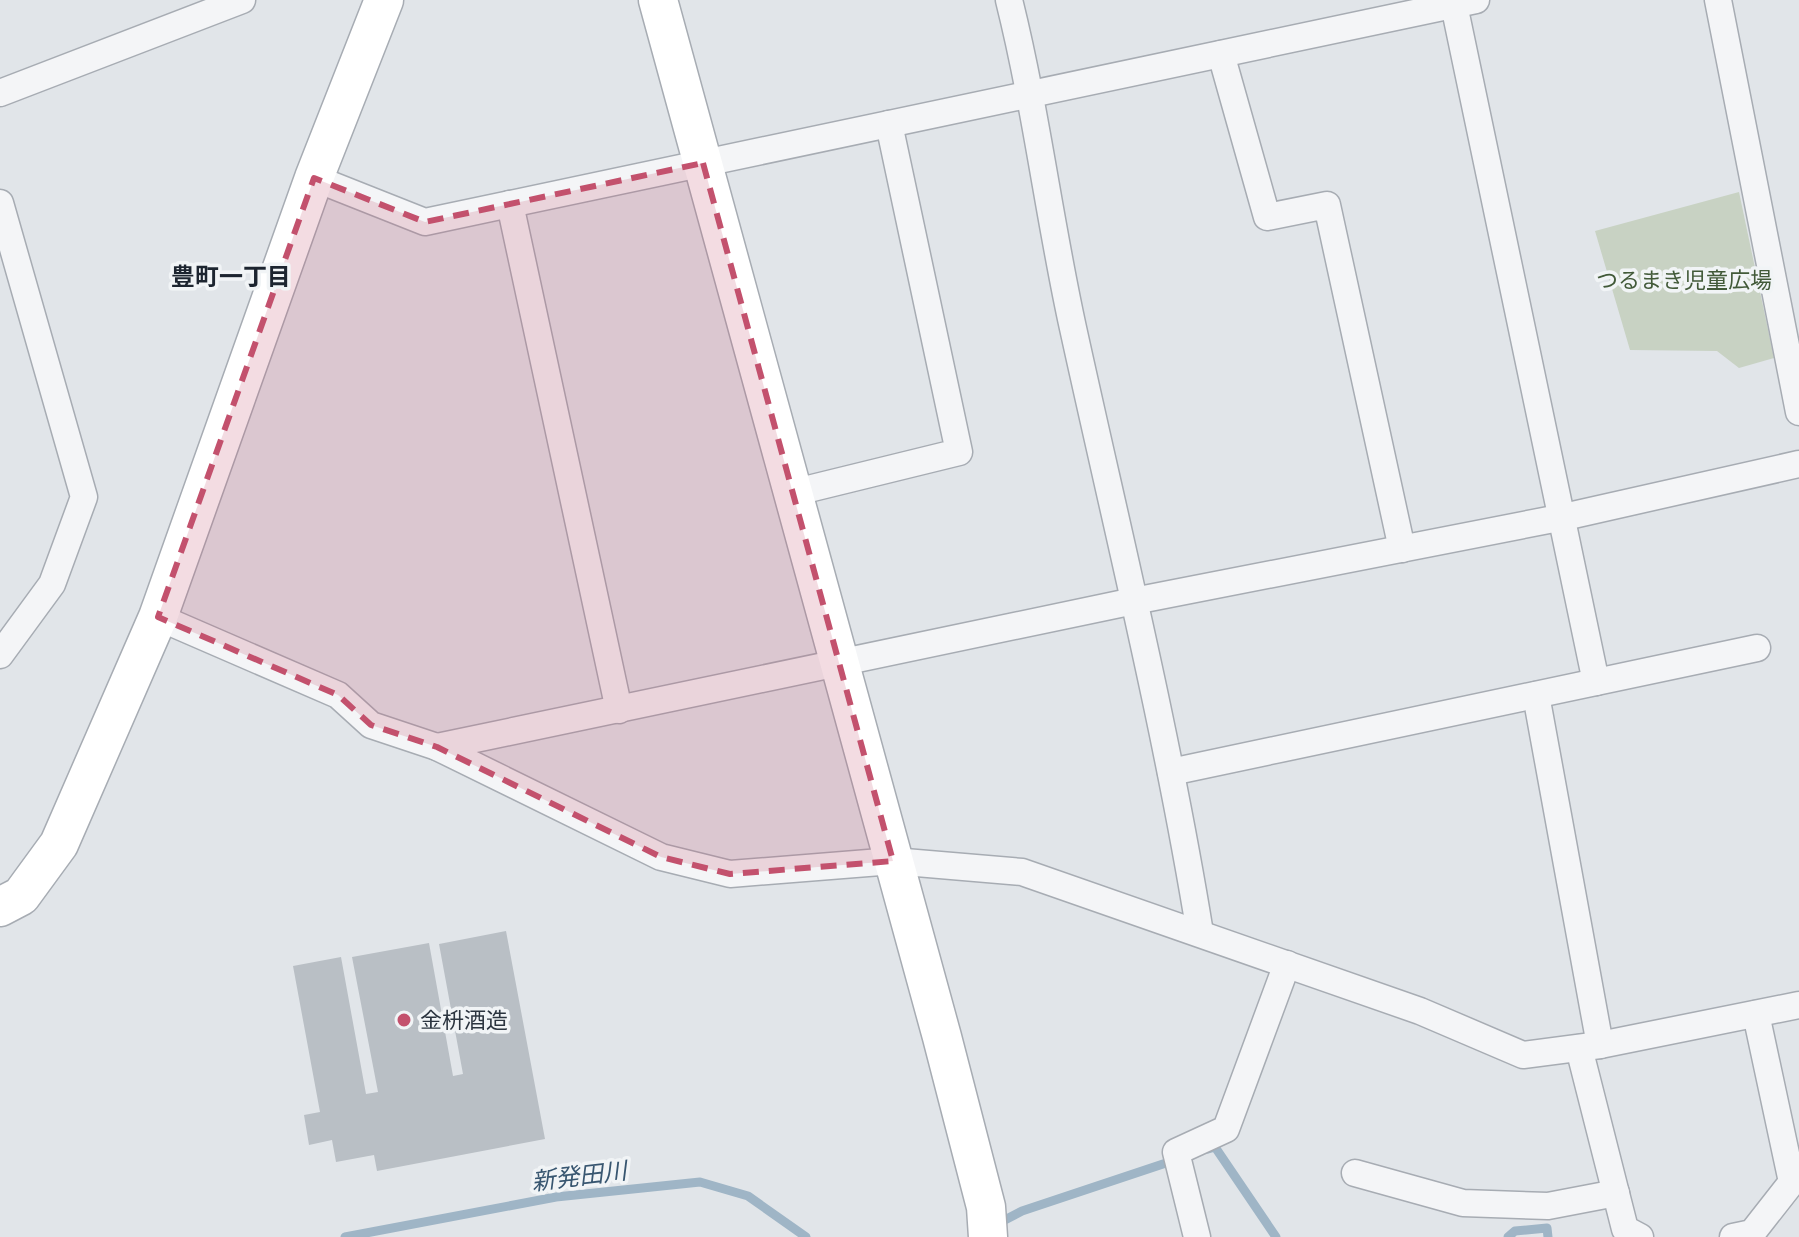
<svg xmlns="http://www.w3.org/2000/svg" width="1799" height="1237" viewBox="0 0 1799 1237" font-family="'Asap Condensed','Noto Sans JP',sans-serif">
<rect width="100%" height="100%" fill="#e1e5e9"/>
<path fill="#c8d2c3" d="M1739,192L1774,358L1739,368L1717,351L1630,350L1595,231Z"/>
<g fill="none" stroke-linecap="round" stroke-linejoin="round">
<g stroke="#9fb5c6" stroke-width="9">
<path d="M1208,1149L1215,1147L1276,1237"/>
<path d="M997,1224L1022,1211L1175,1160"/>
<path d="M345,1237L556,1197L700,1182L748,1196L806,1237"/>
<path d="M1508,1237L1515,1231L1547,1228L1548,1237"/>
</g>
</g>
<path fill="#b9bfc5" d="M506,931L545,1139L377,1171L374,1155L336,1162L332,1140L309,1145L304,1115L320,1112L293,966L341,957L366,1094L378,1092L352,957L429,943L453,1076L463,1074L439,944Z"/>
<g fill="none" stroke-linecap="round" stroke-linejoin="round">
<g stroke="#a7acb3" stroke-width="29">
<g id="street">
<path d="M1009,0C1036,108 1049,219 1073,328C1117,529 1167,730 1200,933"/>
<path d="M1453,0L1596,682"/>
<path d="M1718,0L1799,412"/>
<path d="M1221,54L1267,217L1327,205L1402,549"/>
<path d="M0,93L242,0"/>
<path d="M314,178L425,222L1476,0"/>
<path d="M0,203L84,497L52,584L0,655"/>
<path d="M510,204L619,710"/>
<path d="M792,493L959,452L889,124"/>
<path d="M158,617L338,695L371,725L437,747L661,857L730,874L893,861L1022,872L1420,1011L1523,1055L1600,1045L1799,1005"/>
<path d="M1536,695L1600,1045"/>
<path d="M437,747L1134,601L1564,517L1799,464"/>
<path d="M1171,772L1757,648"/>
<path d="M1579,1048L1625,1229L1640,1237"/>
<path d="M1355,1173L1463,1203L1548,1206L1616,1193"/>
<path d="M1197,1237L1176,1152L1226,1129L1287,964"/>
<path d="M1733,1237L1752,1233L1792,1182L1756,1014"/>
</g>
</g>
<g stroke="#a7acb3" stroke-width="41">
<g id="secondary">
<path d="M658,0L942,1037L986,1207L988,1237"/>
<path d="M0,907L21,896L59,844L158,617L314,178L384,0"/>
</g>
</g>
<use href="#street" stroke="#f4f5f7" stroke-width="26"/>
<use href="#secondary" stroke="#fff" stroke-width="38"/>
</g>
<path fill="#c3516d" fill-opacity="0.2" stroke="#c3516d" stroke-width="6" stroke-dasharray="16 10" stroke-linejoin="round" d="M703,163L893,861L730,874L661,857L437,747L371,725L338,695L158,617L314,178L425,222Z"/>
<circle fill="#c3516d" stroke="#f1f4f6" stroke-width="3" cx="404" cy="1020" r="8"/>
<g text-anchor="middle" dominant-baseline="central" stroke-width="7" stroke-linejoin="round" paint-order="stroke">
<g font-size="22" fill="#425a39" stroke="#f1f4f6">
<text x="1684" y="280">つるまき児童広場</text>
</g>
<g font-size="22" fill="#2b343f" stroke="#f1f4f6" text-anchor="start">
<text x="420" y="1020">金枡酒造</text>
</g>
<g font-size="24" font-weight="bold" fill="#1d2530" stroke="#f1f4f6">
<text x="231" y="276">豊町一丁目</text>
</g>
<g font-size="24" font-style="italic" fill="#385670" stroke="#f1f4f6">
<text transform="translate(579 1176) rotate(-7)">新発田川</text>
</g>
</g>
</svg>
